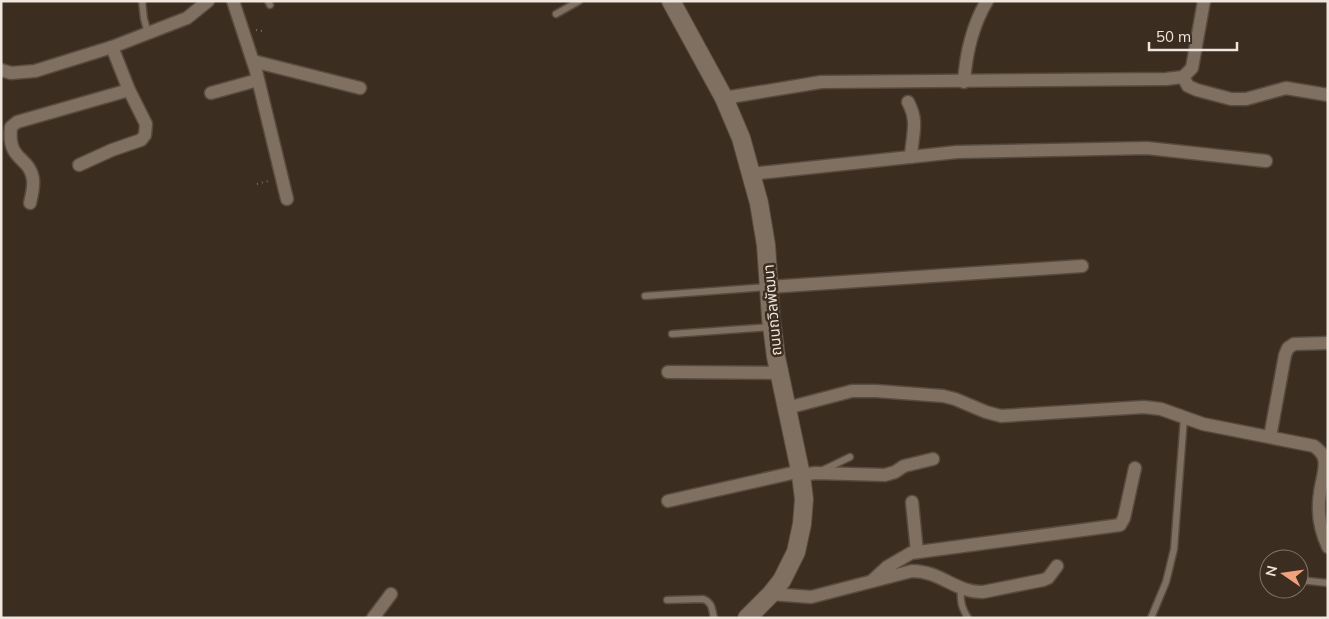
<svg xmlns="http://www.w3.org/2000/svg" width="1329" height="619" viewBox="0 0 1329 619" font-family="Mulish,'Noto Sans Thai',sans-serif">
<rect width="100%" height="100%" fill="#3b2d20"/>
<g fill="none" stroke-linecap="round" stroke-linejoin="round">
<g stroke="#574b40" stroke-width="9">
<g id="lane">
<path d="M142,1L144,19L148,33"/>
<path d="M268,1L270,5"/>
<path d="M556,14L579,1"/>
<path d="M645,296L768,287"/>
<path d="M672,334L770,327"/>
<path d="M821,471L850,457"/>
<path d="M1299,580L1328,583"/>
<path d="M961,587C960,600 961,607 968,618"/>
<path d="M667,600L703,599C712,602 712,609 714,618"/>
<path d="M1151,618L1166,582L1174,549L1184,418"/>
</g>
</g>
<g stroke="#574b40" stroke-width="15">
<g id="street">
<path d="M233,1L256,71L287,199"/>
<path d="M253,61L360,88"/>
<path d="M1,70L11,73L35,71L112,47L187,18L208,1"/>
<path d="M1183,77L1188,86L1197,90L1231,99H1246L1286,88L1328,95"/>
<path d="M964,82C966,53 972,26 987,1"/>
<path d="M211,93L258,80"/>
<path d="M724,98L821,82L1166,79L1183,77L1192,68L1204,1"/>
<path d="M908,102C919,122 912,135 911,157"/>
<path d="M79,165L112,150L141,140L145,135L146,124L129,90L112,47"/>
<path d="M751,174L957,152L1147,148L1266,161"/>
<path d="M30,203C32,195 34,187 33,179C29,155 7,162 11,127L17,122L129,90"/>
<path d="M769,287L1082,266"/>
<path d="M668,372L779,373"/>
<path d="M787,408L852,391H876L943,396L955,399L986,412L1001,416L1144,407L1161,409L1203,424L1314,446C1318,449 1322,452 1324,458C1327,468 1321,482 1320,493C1317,512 1320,530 1328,547"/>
<path d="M1270,437L1285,355L1288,348L1294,344L1328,343"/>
<path d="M801,475L815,473L885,475L895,472L904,466L933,459"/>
<path d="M668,501L801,471"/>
<path d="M912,502L917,552"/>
<path d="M872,581L887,567L911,553L1120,525L1124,518L1135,468"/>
<path d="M771,594L811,597L912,571C941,571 956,593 983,592L1043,580L1048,578L1057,566"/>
<path d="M373,618L391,594"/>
</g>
</g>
<g stroke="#574b40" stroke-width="20">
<path id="secondary" d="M671,1L724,98L741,138L759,203L766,245L771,318L776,357L801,475L804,499L802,524L796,552L782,580L771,594L747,618"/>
</g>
<g stroke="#796d62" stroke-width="2" stroke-dasharray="1 4" stroke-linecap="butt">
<path d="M256,30L262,31"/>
<path d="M257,184L269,181"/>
</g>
<use href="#lane" stroke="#807062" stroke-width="6"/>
<use href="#street" stroke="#807062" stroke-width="12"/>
<use href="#secondary" stroke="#807062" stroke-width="18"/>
</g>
<g text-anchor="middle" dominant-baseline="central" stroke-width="5" stroke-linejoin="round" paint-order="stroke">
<g font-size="15" fill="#efe6de" stroke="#3b2d20">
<text transform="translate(772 310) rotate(-95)">ถนนถวิลพัฒนา</text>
</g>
</g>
<rect width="1329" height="619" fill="none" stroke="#efe6de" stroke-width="5"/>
<g transform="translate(1284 574) rotate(283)"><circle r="24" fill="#3b2d20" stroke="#83776c"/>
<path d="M0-4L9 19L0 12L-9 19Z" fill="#f2a17e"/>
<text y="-8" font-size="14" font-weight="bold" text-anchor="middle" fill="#efe6de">N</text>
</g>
<path d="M1149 42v8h88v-8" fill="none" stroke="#efe6de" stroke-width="2.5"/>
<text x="1156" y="42" font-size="15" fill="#efe6de" stroke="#3b2d20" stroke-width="4" paint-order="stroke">50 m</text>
</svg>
